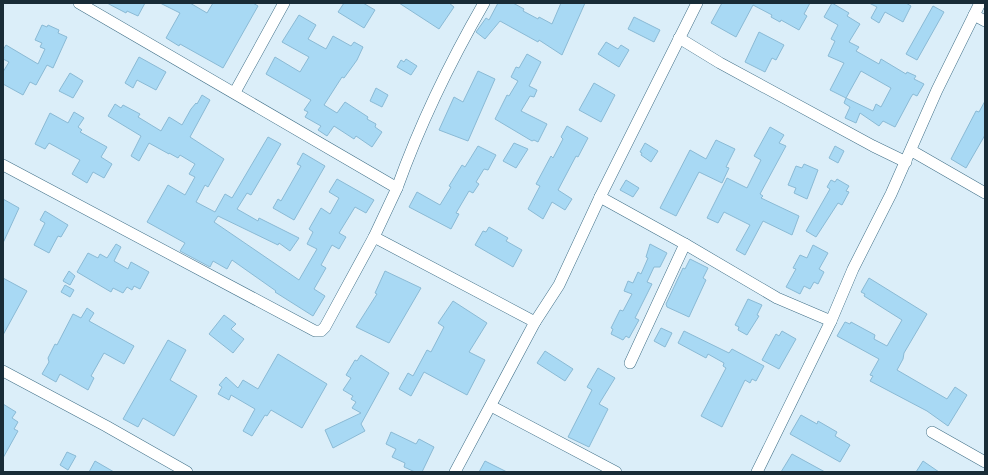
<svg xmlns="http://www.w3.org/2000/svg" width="988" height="475" viewBox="0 0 988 475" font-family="Inter,sans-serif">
<rect width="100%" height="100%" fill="#dbeef9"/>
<g fill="#a8d9f4" stroke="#8abad5">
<path d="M107,3H145L138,16L127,11L126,13Z"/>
<path d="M160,3H190L207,13L213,3H253L258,6L223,68L180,44L179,46L166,38L180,13Z"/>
<path d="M344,3H363L375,10L364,28L338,12Z"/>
<path d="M399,3H449L454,7L439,29Z"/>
<path d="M498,3H513L524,9L523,11L538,19L539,17L552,24L561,3H585L562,55L539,40L538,42L500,21L485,39L476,32L486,18L489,20Z"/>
<path d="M722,3H810L804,14L807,16L799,30L781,20L780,22L771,17L772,15L753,5L736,37L711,23Z"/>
<path d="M832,3L849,13L847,16L860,24L849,42L859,47L856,51L879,64L881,59L906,74L907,72L916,76L914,79L924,84L917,96L913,94L911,97L895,127L883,121L879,126L860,113L856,123L845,118L850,107L844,103L846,98L873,111L876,104L881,107L891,88L861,71L846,98L830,90L844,63L828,56L835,41L831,39L838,25L824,17Z"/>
<path d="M869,3H906L911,6L903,22L885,12L879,23L871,18L877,7Z"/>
<path d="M933,6L944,12L917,60L906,54Z"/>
<path d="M299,15L316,25L308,39L326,49L333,36L351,46L354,42L363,47L357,60L344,78L342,77L324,105L337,113L345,102L368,117L367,119L376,124L375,127L382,132L372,147L356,136L354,139L334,126L327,136L318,130L321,126L305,117L308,112L304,110L311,100L266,74L275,57L300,72L309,57L282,42Z"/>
<path d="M634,17L660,30L654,42L628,29Z"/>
<path d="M42,25L47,27L48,25L59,30L58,33L67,37L53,68L47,65L36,85L30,82L23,95L3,84V72L9,62L3,59V50L6,45L38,64L45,49L40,47L42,43L35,40Z"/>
<path d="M759,32L784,45L776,60L772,58L765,72L745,62Z"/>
<path d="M606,42L618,49L621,45L629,50L619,67L598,54Z"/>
<path d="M527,54L541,62L529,86L537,90L534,97L530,96L521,111L547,124L538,142L534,140L532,141L495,119L507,95L509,96L518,81L511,77L516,67L519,68Z"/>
<path d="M139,57L166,72L156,90L137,80L133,88L125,83Z"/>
<path d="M406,59L417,66L411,75L397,67L401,60L404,62Z"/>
<path d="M478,71L495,79L468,141L439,130L454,97L463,102Z"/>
<path d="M70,73L83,81L73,98L59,91Z"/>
<path d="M594,83L615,95L601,122L579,110Z"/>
<path d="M376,88L388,95L382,107L370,101Z"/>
<path d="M202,95L210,100L190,137L224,159L208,187L205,185L196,202L215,212L225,194L232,198L268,137L281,144L251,195L247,193L237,209L258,221L259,218L299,238L290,251L279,243L278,245L218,216L214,222L299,280L317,249L307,244L313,232L309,229L321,208L330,214L339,198L329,192L337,179L374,200L366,213L355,207L339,233L346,237L339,249L332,245L321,265L326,268L314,289L325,296L313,316L275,292L276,291L232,260L227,269L213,261L210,267L180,251L185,243L147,222L168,185L185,195L195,177L189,174L195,164L180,155L178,158L169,153V154L149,143L139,161L131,156L141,136L108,116L115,104L121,108L123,105L140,114L138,117L161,131L169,117L182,125L191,109L196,103L197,104Z"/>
<path d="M985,101V135L966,168L951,159L976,111L979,112Z"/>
<path d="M74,112L84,118L78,127L82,130L80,132L107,147L101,157L112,164L104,178L93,172L87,183L72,174L80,160L49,143L45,149L35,144L50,113L68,123Z"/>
<path d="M567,126L588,138L578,157L576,156L558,190L572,199L565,210L552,202L543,219L528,209L540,186L536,184L551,156L553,158L563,139L561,137Z"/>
<path d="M770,127L784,135L779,143L786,146L760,194L763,196L761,198L799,216L792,235L763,221L745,255L736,250L750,225L724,212L718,223L707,218L727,178L747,188L761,160L754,156Z"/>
<path d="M716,140L735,149L726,167L729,168L722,183L699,172L676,216L660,208L690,150L706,159Z"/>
<path d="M514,143L528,149L516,168L503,161Z"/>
<path d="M645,143L658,151L651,162L641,155L642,153L640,152Z"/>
<path d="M478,146L496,155L488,170L484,169L476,182L479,184L473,193L469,191L456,213L459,214L451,229L409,207L417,192L440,205L451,187L449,186L462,165L465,167Z"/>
<path d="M835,146L844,151L838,163L829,158Z"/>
<path d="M303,153L325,166L294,220L273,208L278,199L281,201L301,166L297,164Z"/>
<path d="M804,164L818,170L807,199L794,193L796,188L788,185L796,166L802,168Z"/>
<path d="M837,179L849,186L846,191L849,192L842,205L838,203L816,237L806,231L830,189L827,187L831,180L835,182Z"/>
<path d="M626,180L639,188L633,197L620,190Z"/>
<path d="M3,199L19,208L3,243Z"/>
<path d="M45,211L68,225L61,237L58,236L49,253L34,245L45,223L40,220Z"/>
<path d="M489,227L508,238L506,241L522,250L513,267L475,245L483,231L486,232Z"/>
<path d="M116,244L121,247L114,261L128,269L131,262L149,272L140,289L134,286L132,290L127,287L123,293L113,288L111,292L77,272L88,253L98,258L100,254L107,258Z"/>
<path d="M650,244L667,253L660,267H654L647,282L652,284L635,318L639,320L629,338L626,336L623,340L611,334L613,329L611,328L620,310L623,311L632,294L624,291L628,281L633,283L638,272L641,274L648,258L646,257Z"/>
<path d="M813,245L828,253L819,269L824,272L818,284L814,282L810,289L804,286L800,294L786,287L796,269L793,268L800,255L807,258Z"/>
<path d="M690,259L708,268L703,278L706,280L689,317L667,307L666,304L683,268L685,269Z"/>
<path d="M69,271L75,276L70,285L63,281Z"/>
<path d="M385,271L421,288L389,343L356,327L377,294L375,293Z"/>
<path d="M3,278L27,291L3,335Z"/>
<path d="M869,278L927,314L904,353L903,359L897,370L947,399L955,387L967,395L948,426L927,411L870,381L873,376L870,375L879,359L837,336L845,322L850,324L851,322L875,335L874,339L887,346L902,320L864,296L865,294L861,292Z"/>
<path d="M65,285L74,290L70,297L61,292Z"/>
<path d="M748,299L762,305L757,315L759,316L747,335L738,330L739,327L735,325Z"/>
<path d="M453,301L487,323L469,352L485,360L467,395L424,372L411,396L399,389L408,373L413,376L427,350L431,352L444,327L438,323Z"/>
<path d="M87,308L94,313L89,321L134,346L124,364L104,353L91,376L94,378L88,390L60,374L56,382L42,374L49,362L48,358L55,344L57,345L73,314L81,318Z"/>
<path d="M224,315L236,324L231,329L244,339L233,353L209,334Z"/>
<path d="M661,328L672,333L665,347L654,341Z"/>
<path d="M684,331L729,353L732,349L764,366L756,381L752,379L750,383L745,380L722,427L701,416L726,368L723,366L724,363L708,354L706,358L678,343Z"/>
<path d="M782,331L796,339L779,369L762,360L776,334L779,336Z"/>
<path d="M168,340L186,350L170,380L197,396L174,436L143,418L138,427L123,419Z"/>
<path d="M545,351L573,369L565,381L537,363Z"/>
<path d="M278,354L327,384L302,428L271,410L267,416L265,415L252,436L243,431L255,409L231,395L229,400L218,394L222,387L219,385L226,377L238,388L243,380L258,389Z"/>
<path d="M361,355L389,373L361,424L365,431L333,448L325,430L361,413L352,408L356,402L351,399L353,396L343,390L351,378L346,375L355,360L357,361Z"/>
<path d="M598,368L615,378L599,404L608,409L589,447L568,437L592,390L587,387Z"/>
<path d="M3,404L16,412L12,418L18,422L14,429L18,431L3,458Z"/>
<path d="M801,415L817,424L818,421L837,432L835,436L850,445L840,462L790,434Z"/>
<path d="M391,432L416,444L419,439L434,447L422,472H415L404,467L405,463L392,457L396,449L386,444Z"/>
<path d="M67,452L76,456L68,470L60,465Z"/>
<path d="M792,454L825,472H781Z"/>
<path d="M95,461L114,472H89Z"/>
<path d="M485,461L507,472H479Z"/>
<path d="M923,461L939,472H916Z"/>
</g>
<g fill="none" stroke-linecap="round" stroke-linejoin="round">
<g stroke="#417088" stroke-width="12">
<g id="minor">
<path d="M974,15L985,21"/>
<path d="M679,38L720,63L873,146L906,162"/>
<path d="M235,92L284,3"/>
<path d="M912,151L985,193"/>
<path d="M3,165L315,331H321L325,327L374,237L397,188L79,3"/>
<path d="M397,188C420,124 450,62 484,3"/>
<path d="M600,197L685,244L777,298L831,321"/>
<path d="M374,237L535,322"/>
<path d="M630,363L685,244"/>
<path d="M3,371L106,426L187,472"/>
<path d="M491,406L616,472"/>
<path d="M932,432L985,462"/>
<path d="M455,472L535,322L559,285L600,197L697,3"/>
<path d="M757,472L831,321L853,269L891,194L937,90L980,3"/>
</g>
</g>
<use href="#minor" stroke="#fff" stroke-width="11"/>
</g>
<rect width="988" height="475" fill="none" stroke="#192c37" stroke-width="8"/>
</svg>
